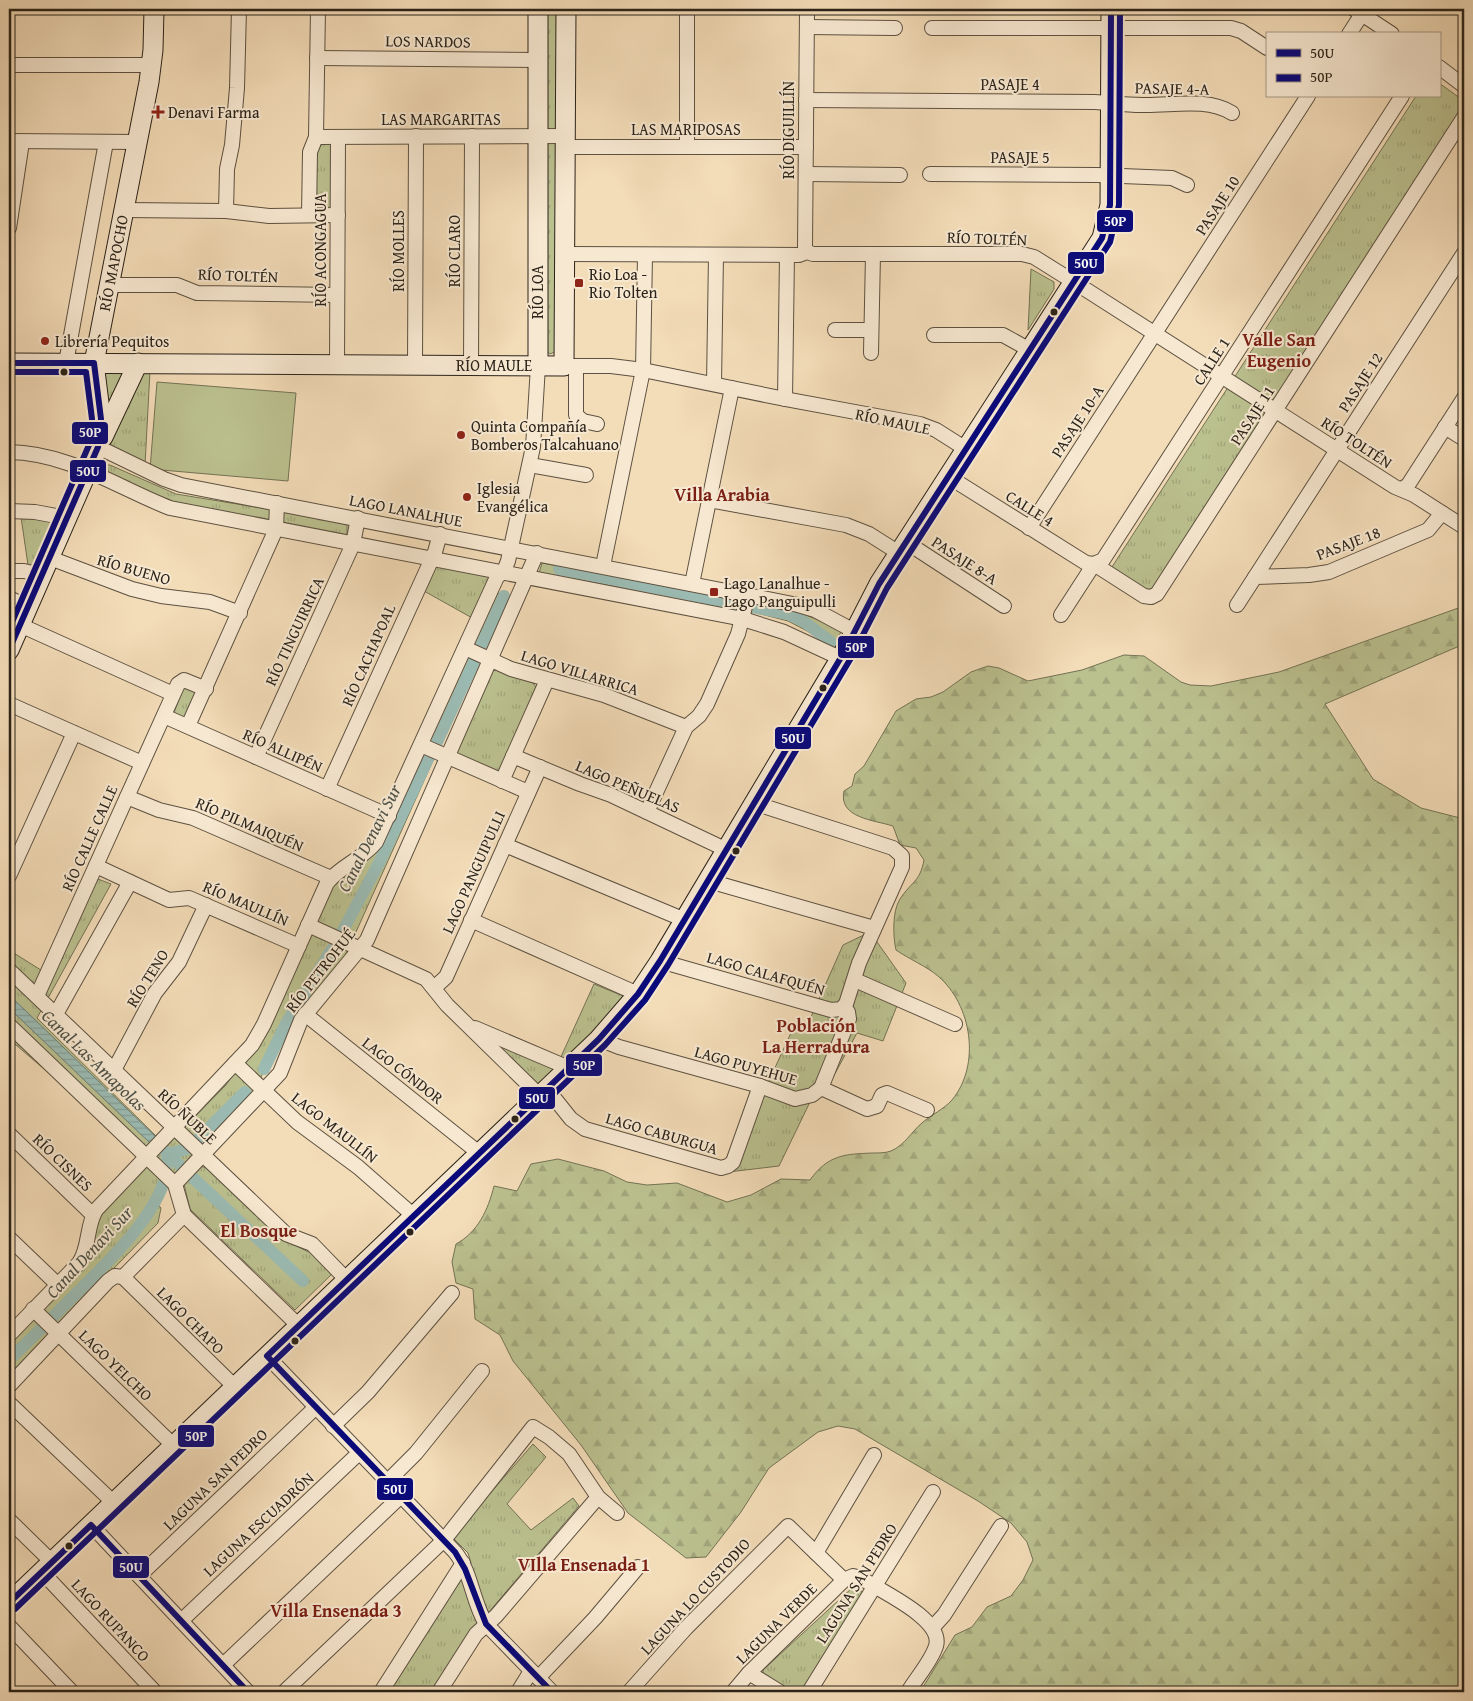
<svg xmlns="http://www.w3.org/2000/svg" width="1473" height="1701" viewBox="0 0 1473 1701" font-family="'Gentium Book Plus',serif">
<defs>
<pattern id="grass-tufts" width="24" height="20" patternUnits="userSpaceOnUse" patternTransform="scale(1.25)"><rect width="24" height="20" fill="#bbc08f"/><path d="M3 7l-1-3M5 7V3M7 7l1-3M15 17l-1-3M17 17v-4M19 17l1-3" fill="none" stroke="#a1a57b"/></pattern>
<pattern id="forest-firs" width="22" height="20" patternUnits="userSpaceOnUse" patternTransform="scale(1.25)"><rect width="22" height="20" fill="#bbc08f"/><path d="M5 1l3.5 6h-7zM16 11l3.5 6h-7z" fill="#a1a57b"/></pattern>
<pattern id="water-rules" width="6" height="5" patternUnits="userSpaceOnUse" patternTransform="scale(1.25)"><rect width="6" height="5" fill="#9bbbb3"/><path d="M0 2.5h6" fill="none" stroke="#86a099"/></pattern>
</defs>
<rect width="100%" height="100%" fill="#f3dcb8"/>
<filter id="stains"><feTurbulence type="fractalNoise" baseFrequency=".004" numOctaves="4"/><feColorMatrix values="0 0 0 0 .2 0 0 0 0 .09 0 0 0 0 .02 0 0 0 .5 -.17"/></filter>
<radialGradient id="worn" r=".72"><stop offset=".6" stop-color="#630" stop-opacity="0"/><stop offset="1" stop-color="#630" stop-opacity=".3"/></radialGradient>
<g fill="url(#grass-tufts)" stroke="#737254">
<path d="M545,9H561L555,352L550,354L545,350Z"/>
<path d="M1439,83L1464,101V107L1154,590L1147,592L1110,570L1416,96H1439Z"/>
<path d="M331,143L333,209H318L315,207L314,154L321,144Z"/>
<path d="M1031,269L1054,282V289L1028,330Z"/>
<path d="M150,371L145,465L110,446L102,372Z"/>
<path d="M106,465H110L176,494L347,522V536L168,502L107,472Z"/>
<path d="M21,517L57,520L35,566L28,565Z"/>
<path d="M433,563L492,573L474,619L424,591Z"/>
<path d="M542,563L794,610L842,630L834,645L788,621L730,606L539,573Z"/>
<path d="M489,591L507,596L347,952L337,969L289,1021L253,1093L153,1199L161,1208L158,1223L9,1376V1341L86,1260L101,1214L143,1171L147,1157L9,1039V950L44,972L85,874L111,884L37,1018L166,1146L226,1085L256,1039L323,893L377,851Z"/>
<path d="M496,670L533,683L538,690L503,771L495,773L454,752L491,672Z"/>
<path d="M184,687L198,693L186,720L173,715Z"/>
<path d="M870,932L906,983L883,1041L857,1033L825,1092L810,1102L779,1166L720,1173L751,1103L762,1096L796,1022L807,1026L843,945Z"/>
<path d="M594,984L628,998L566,1062L560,1059Z"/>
<path d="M484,1037L560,1068L540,1089Z"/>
<path d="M199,1166L208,1168L290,1243L317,1256L333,1273L295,1310L190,1209L184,1184Z"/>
<path d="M533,1444L546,1457L507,1504L531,1530L573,1498L579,1506L466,1639L431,1692H388L471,1563L468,1553L452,1537Z"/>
<path d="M853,1587L865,1593L803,1692H790L763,1676V1670Z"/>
</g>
<path fill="url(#forest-firs)" stroke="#737254" d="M1464,606V644L1325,704L1373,779L1421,808L1464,819V1692H920L955,1635L972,1627L987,1607L1011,1596L1023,1580L1033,1560L1027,1542L1011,1523L978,1501L855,1429L838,1426L818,1432L769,1468L741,1512L706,1557L686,1558L628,1513L581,1445L513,1361L500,1335L475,1319L473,1289L456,1283L452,1262L456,1244C478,1232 488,1210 494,1186L517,1191L531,1164L558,1159L604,1171L627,1182L647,1185L677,1183L727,1202L751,1195L781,1179L810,1180C828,1155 844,1154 873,1153C878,1153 886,1153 891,1151C905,1145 911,1132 922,1123C931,1115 944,1109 952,1100C981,1065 972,1005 938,976C926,966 909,959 896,950C893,937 892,911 900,899C911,882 920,882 924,860L916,848L900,845L893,826C874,820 838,818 844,791L852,786L855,774L864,766L896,711L916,699L931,697L943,692L971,672L988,666L999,668L1028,681L1082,670L1124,655L1144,656L1181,682L1190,685L1211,686L1279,672Z"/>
<path fill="#bbc08f" stroke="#737254" d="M157,382L296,393L288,481L150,469Z"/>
<path fill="url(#water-rules)" stroke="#6e7e75" d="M9,995L27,1012L158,1139L152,1145L9,1008Z"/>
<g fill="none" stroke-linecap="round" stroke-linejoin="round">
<g stroke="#9bbbb3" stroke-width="12">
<path d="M559,569L788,614L803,621L831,642"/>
<path d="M480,648L504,596"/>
<path d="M437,742L474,662"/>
<path d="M342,932L379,863L428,759"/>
<path d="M264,1069L287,1022L332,949"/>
<path d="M199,1138L245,1092"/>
<path d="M164,1150L183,1168"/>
<path d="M166,1167L168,1154L187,1149"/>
<path d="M191,1176L303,1281"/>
<path d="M52,1318C88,1280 147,1231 164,1182"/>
<path d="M9,1360L42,1328"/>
</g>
<g stroke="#5d5141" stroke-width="16">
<g id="street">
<path d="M687,9V147"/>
<path d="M807,9L805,247L807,252"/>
<path d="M1354,9L1392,34"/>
<path d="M807,27L895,28"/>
<path d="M932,28H1231L1241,31L1267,48"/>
<path d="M1349,34L1362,14"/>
<path d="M317,58L538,60"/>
<path d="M9,65H152"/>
<path d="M1439,67L1464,86"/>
<path d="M806,100L1095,102C1111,103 1126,105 1142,105C1171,106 1206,97 1232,113"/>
<path d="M316,137L566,136"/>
<path d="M9,141L137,142"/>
<path d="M566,147H806"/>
<path d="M806,174L900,175"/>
<path d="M930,174L1097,175L1172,178L1187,185"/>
<path d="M124,210L226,211L269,216L338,215"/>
<path d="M226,211L227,169L232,145L237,88L239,9"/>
<path d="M309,215L310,152L316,137L318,9"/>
<path d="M9,228L22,142"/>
<path d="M565,254L799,255L807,252L813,254H1022L1034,257L1074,282L1395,487L1414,495L1464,527"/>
<path d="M109,285H177L197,293L337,295"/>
<path d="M835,330H870"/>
<path d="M934,335H1003L1030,350"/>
<path d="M871,353L873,254"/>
<path d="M66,363L106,142"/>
<path d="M337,364L338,137"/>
<path d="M415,365L416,136"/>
<path d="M471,365L472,136"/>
<path d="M564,366H611L643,370L785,399L920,424L936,430L966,449"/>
<path d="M576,366V415L583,421L597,424"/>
<path d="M714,384L716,255"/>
<path d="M785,399L787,255"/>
<path d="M1445,427L1464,439"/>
<path d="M98,447L164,479L181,485L798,605L815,610L856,632"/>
<path d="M9,452C69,453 116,487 170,508L743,619L784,632L840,658"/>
<path d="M530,465L586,475"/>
<path d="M949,477L1086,563L1094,564L1103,560L1402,96"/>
<path d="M1402,489L1408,485L1464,398"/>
<path d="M709,500L846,525L869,534L899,553"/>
<path d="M9,511L35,512L67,518"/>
<path d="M1029,528L1308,96"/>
<path d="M906,542L1004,606"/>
<path d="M50,558L132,589L161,596L210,602L240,613"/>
<path d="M1094,564L1144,596L1151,597L1157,594L1464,117"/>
<path d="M603,566L643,370L645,255"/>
<path d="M9,571H24L42,575"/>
<path d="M1255,577L1309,575L1329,572L1428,530L1442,513"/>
<path d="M692,584L732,388"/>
<path d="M9,598L28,607"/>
<path d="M1237,605L1464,253"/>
<path d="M1061,615L1094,564"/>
<path d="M20,625L173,694"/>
<path d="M465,648L511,669L604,695L686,727"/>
<path d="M9,704L142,763"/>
<path d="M164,716L389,816"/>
<path d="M188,726L276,529L277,503"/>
<path d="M421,745L528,792"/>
<path d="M513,756L580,784L611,795L727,850"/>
<path d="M256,757L353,544L358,518"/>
<path d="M502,781L547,680"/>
<path d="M327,789L435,552L440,534"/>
<path d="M127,797L159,810L193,818L331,878"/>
<path d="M647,812L686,727L699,716L707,704L738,634L748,595"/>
<path d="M505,845L685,920"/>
<path d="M96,866L169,900L189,898L299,946"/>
<path d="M9,876L74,733"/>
<path d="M709,881L874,928"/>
<path d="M471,920L638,994"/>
<path d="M308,925L426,979L447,1005L540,1096"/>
<path d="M660,961L831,1010L841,1009L846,1004L859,963L902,867V856L893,848L754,803"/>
<path d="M9,970L286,1234L312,1244L347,1280"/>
<path d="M855,980L955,1024"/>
<path d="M434,988L446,977L540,767"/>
<path d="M37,996L178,684L184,680L206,689"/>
<path d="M56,1014L130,882"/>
<path d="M305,1014L479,1153"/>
<path d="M9,1025L175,1184L184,1215L299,1326"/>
<path d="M475,1028L569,1068"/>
<path d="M599,1039L619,1047L760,1086L795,1099L812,1095L821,1088L849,1019L848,1012L844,1007"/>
<path d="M235,1063L297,1122L358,1167L414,1216"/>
<path d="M114,1070L155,993L179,962L206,905"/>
<path d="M821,1088L867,1109L877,1106L882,1095L887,1093L927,1110"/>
<path d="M547,1089L571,1119L585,1129L721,1168L728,1166L733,1162L760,1086"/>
<path d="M9,1134L93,1215"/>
<path d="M175,1184L280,1073L301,1020L367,940L537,553"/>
<path d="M9,1238L57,1284"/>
<path d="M123,1277L235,1387"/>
<path d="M33,1309L174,1446"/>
<path d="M9,1335L79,1263C90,1247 86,1226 96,1210L252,1045L264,1024L327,883C340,866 363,859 376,842L497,577L504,571L508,561L533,447L538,366"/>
<path d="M267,1356L455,1552C472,1573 472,1601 486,1624L552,1692"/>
<path d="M9,1386L108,1281L115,1276L123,1277L184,1215"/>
<path d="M9,1403L114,1503"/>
<path d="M333,1426L368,1392L452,1293"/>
<path d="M387,1482L416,1453L482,1371"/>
<path d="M9,1520L52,1562"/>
<path d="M91,1525L248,1692"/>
<path d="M816,1553L874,1455"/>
<path d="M42,1572L155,1692"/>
<path d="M139,1576L315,1408"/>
<path d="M181,1621L359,1453"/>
<path d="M9,1626L72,1692"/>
<path d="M933,1627L944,1615L1001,1526"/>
<path d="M223,1665L401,1496"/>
<path d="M749,1673L780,1692"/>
<path d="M538,1678L595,1618L638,1567"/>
<path d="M284,1692L444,1540L533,1427L549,1437L569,1454L598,1497L617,1513"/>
<path d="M381,1692L463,1563"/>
<path d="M439,1692L476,1634L496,1616L598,1497"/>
<path d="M518,1692L531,1671"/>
<path d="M629,1692L686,1628L788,1526L844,1580"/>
<path d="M733,1692L749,1673L844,1580L853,1576L861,1578C880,1591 944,1619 936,1646C931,1662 916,1678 908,1692"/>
<path d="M809,1692L933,1492"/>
</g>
</g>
<g stroke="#2b2319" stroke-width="21">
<g id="secondary">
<path d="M9,363L564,366L566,9"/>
<path d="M538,366V9"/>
<path d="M103,437L138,363"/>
<path d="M9,650L98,447L101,419L94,363L149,82L153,50L154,9"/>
<path d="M9,1603L599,1039L638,994L660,961L843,654L879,584L1102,238L1110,205L1111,9"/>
</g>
</g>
<use href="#street" stroke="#f7e8d1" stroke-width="14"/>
<use href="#secondary" stroke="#f7e8d1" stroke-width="19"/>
<g stroke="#f7e8d1" stroke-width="10">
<g id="bus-1">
<path d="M9,363H94L101,419L98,447L9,650"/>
<path d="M9,1603L91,1525L248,1692"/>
<path d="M552,1692L486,1624L465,1569L455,1552L267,1356L599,1039L638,994L660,961L843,654L879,584L1102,238L1110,205L1111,9"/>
</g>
</g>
<g stroke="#f7e8d1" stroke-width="10">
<g id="bus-2">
<path d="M9,629L89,445L92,419L86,372H9"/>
<path d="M15,1609L605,1045L645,1000L668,965L851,658L887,588L1110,242L1119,205L1120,9"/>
</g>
</g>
<use href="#bus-1" stroke="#0a0a7a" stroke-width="6"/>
<use href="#bus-2" stroke="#0a0a7a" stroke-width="6"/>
</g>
<g fill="#8f2418" stroke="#f7e8d1" stroke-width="2">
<path d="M155.5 104.5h5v5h5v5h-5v5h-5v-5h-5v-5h5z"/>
<rect x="574" y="278" width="10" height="10" rx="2.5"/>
<circle cx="45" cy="341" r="5"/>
<circle cx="461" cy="435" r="5"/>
<circle cx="467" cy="497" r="5"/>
<rect x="709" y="587" width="10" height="10" rx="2.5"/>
</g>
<g fill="#2b2319" stroke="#f7e8d1" stroke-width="2">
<circle cx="1054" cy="312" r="4.5"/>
<circle cx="64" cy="372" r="4.5"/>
<circle cx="823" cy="688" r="4.5"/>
<circle cx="736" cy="851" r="4.5"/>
<circle cx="515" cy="1119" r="4.5"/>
<circle cx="410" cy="1232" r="4.5"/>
<circle cx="295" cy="1341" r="4.5"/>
<circle cx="69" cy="1546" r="4.5"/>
</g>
<g text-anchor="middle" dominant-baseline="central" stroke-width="4" stroke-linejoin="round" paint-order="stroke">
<g font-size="16" fill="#2b2319" stroke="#f7e8d1">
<text transform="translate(428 41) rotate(1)">LOS NARDOS</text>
<text x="1010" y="84">PASAJE 4</text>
<text transform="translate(1172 88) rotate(1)">PASAJE 4-A</text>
<text x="441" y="119">LAS MARGARITAS</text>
<text x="686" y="129">LAS MARIPOSAS</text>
<text transform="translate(788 130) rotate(-90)">RÍO DIGUILLÍN</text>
<text x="1020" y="157">PASAJE 5</text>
<text transform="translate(1217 205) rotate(-57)">PASAJE 10</text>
<text transform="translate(987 238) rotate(2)">RÍO TOLTÉN</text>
<text transform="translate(320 250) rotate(-90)">RÍO ACONGAGUA</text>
<text transform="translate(398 251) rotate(-90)">RÍO MOLLES</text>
<text transform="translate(454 251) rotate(-90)">RÍO CLARO</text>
<text transform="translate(113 263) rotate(-79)">RÍO MAPOCHO</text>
<text transform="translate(238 275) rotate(2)">RÍO TOLTÉN</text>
<text transform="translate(537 292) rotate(-90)">RÍO LOA</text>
<text transform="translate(1211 361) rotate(-57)">CALLE 1</text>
<text x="494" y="365">RÍO MAULE</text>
<text transform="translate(1360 382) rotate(-57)">PASAJE 12</text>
<text transform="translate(1252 415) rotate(-57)">PASAJE 11</text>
<text transform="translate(893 421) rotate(12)">RÍO MAULE</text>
<text transform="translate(1077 421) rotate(-57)">PASAJE 10-A</text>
<text transform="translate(1357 442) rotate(33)">RÍO TOLTÉN</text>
<text transform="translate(1030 508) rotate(32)">CALLE 4</text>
<text transform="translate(406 510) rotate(11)">LAGO LANALHUE</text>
<text transform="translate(1348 543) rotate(-21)">PASAJE 18</text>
<text transform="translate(965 560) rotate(33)">PASAJE 8-A</text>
<text transform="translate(134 569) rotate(16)">RÍO BUENO</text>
<text transform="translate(294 631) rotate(-65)">RÍO TINGUIRRICA</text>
<text transform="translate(368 655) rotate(-66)">RÍO CACHAPOAL</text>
<text transform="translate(580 672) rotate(17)">LAGO VILLARRICA</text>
<text transform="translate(283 750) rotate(24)">RÍO ALLIPÉN</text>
<text transform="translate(628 786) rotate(23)">LAGO PEÑUELAS</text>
<text transform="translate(250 824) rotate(23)">RÍO PILMAIQUÉN</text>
<text transform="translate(89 838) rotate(-66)">RÍO CALLE CALLE</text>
<text transform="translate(473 872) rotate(-66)">LAGO PANGUIPULLI</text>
<text transform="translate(246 903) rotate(23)">RÍO MAULLÍN</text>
<text transform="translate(320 970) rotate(-52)">RÍO PETROHUÉ</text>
<text transform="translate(766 973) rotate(16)">LAGO CALAFQUÉN</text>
<text transform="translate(147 978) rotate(-58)">RÍO TENO</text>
<text transform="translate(746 1065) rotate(16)">LAGO PUYEHUE</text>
<text transform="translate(403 1070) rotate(38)">LAGO CÓNDOR</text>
<text transform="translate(188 1116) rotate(43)">RÍO ÑUBLE</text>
<text transform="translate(335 1127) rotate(38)">LAGO MAULLÍN</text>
<text transform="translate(662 1133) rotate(16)">LAGO CABURGUA</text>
<text transform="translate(63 1162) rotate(44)">RÍO CISNES</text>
<text transform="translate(191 1320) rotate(45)">LAGO CHAPO</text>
<text transform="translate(116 1365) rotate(44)">LAGO YELCHO</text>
<text transform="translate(215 1479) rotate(-44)">LAGUNA SAN PEDRO</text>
<text transform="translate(258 1524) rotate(-43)">LAGUNA ESCUADRÓN</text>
<text transform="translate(856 1583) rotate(-58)">LAGUNA SAN PEDRO</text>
<text transform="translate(695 1596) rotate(-47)">LAGUNA LO CUSTODIO</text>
<text transform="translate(111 1620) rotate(47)">LAGO RUPANCO</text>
<text transform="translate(776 1623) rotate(-45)">LAGUNA VERDE</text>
</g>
<g font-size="16" fill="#2b2319" stroke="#f7e8d1" text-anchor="start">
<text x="168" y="112">Denavi Farma</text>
<text x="589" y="274">Rio Loa -<tspan x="589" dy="18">Rio Tolten</tspan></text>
<text x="55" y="341">Librería Pequitos</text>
<text x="471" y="426">Quinta Compañía<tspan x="471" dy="18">Bomberos Talcahuano</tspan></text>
<text x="477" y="488">Iglesia<tspan x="477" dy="18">Evangélica</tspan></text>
<text x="724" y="583">Lago Lanalhue -<tspan x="724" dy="18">Lago Panguipulli</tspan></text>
</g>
<g font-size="18" font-weight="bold" fill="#7a1f14" stroke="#f7e8d1">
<text x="1279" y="339">Valle San<tspan x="1279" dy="21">Eugenio</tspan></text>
<text x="722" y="494">Villa Arabia</text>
<text x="816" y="1025">Población<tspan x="816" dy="21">La Herradura</tspan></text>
<text x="259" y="1230">El Bosque</text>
<text x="584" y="1564">VIlla Ensenada 1</text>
<text x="336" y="1610">Villa Ensenada 3</text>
</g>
<g font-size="18" font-style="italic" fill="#4d5147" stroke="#f7e8d1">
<text transform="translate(369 838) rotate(-63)">Canal Denavi Sur</text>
<text transform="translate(94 1060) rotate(44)">Canal Las Amapolas</text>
<text transform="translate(89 1252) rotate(-47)">Canal Denavi Sur</text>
</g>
</g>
<g stroke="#f7e8d1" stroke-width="2">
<rect x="1096" y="209" width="38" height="24" rx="5" fill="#0a0a7a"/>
<rect x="1067" y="251" width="38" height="24" rx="5" fill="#0a0a7a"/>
<rect x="71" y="421" width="38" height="24" rx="5" fill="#0a0a7a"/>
<rect x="69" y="459" width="38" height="24" rx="5" fill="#0a0a7a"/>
<rect x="837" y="635" width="38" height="24" rx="5" fill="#0a0a7a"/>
<rect x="774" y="726" width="38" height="24" rx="5" fill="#0a0a7a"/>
<rect x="565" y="1053" width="38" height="24" rx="5" fill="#0a0a7a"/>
<rect x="518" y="1086" width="38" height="24" rx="5" fill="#0a0a7a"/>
<rect x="177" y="1424" width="38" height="24" rx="5" fill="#0a0a7a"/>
<rect x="376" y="1477" width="38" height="24" rx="5" fill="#0a0a7a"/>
<rect x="112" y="1555" width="38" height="24" rx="5" fill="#0a0a7a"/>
</g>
<g font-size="14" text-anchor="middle" font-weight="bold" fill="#fff">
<text x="1115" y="226">50P</text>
<text x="1086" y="268">50U</text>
<text x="90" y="437">50P</text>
<text x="88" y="476">50U</text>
<text x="856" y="652">50P</text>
<text x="793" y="743">50U</text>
<text x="584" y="1070">50P</text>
<text x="537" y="1103">50U</text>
<text x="196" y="1441">50P</text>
<text x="395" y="1494">50U</text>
<text x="131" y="1572">50U</text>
</g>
<rect width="1473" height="1701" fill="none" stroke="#f3dcb8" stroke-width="30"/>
<rect x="10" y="10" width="1453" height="1681" fill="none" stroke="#2b2319" stroke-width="2.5"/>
<rect x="15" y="15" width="1443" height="1671" fill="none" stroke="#2b2319"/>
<rect x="1266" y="32" width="175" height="65" fill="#f7e8d1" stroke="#a59987"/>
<rect x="1276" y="49" width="25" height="8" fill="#0a0a7a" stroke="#a59987"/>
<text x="1310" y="58" font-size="15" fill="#2b2319">50U</text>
<rect x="1276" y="74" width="25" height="8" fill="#0a0a7a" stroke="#a59987"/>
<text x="1310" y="82" font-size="15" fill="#2b2319">50P</text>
<rect width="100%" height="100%" filter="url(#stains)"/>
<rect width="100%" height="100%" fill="url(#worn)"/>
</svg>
